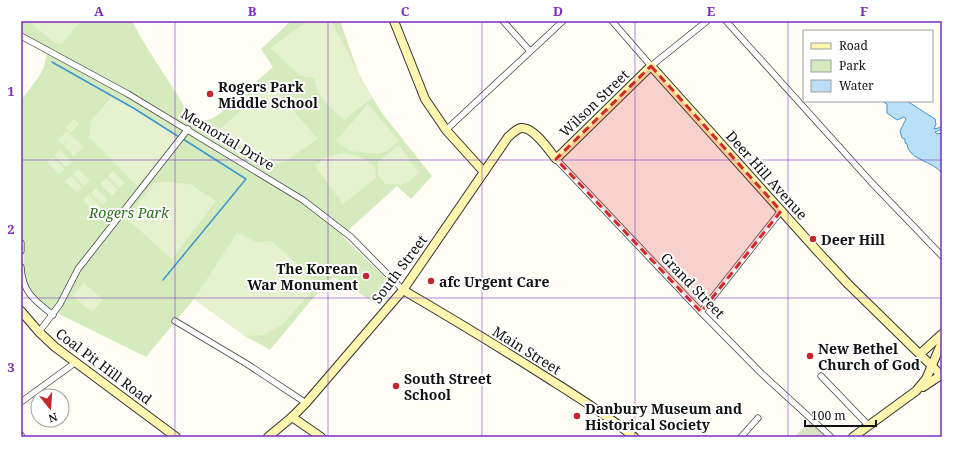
<svg xmlns="http://www.w3.org/2000/svg" width="963" height="458" viewBox="0 0 963 458" font-family="'Noto Serif',serif">
<rect width="100%" height="100%" fill="#fffdf5"/>
<path fill="#d5ebbd" d="M21,21H132C150,57 176,87 193,124L211,119L218,115L273,67L261,49L291,21H340L360,77L382,113L432,176L411,199L397,186L342,236L394,286L379,306L334,277L313,298L270,350L245,336L194,299L146,357L53,311L31,293L23,276L24,252L21,223V100L38,78L44,67L48,48L21,33Z"/>
<path fill="#d9e3c4" d="M810,422L826,437H794Z"/>
<g fill="#e6f2cf">
<path d="M28,21H81L62,44L55,43Z"/>
<path d="M308,21H331L372,98L344,120C331,107 315,97 315,78L301,76L270,48Z"/>
<path d="M269,85L275,90L318,139L284,162L275,164L266,162L218,131Z"/>
<path d="M112,96L178,136L137,186L89,137L91,121Z"/>
<path d="M368,104L399,141L386,152L377,154L351,151L336,141Z"/>
<path d="M74,119L79,124L71,133L66,128Z"/>
<path d="M67,131L83,147L74,156L69,151L77,143L69,151L64,146L71,137L63,145L58,140Z"/>
<path d="M399,145L419,173C405,186 404,185 385,184L378,175V162Z"/>
<path d="M60,150L72,162L66,167L54,155Z"/>
<path d="M343,153C357,155 365,158 375,167L376,178L343,204L315,166C323,157 332,155 343,153Z"/>
<path d="M53,157L64,169L59,174L47,162Z"/>
<path d="M78,169L90,181L84,186L73,174Z"/>
<path d="M113,171L125,183L119,188L108,176Z"/>
<path d="M71,176L82,188L77,193L65,181Z"/>
<path d="M106,178L118,190L112,196L100,184Z"/>
<path d="M167,182L190,184L216,201L172,259L127,219L154,183Z"/>
<path d="M96,188L108,200L102,205L91,193Z"/>
<path d="M89,195L101,207L95,212L83,200Z"/>
<path d="M237,233L256,242L272,241L318,284L282,325L263,335L245,336L194,299Z"/>
<path d="M84,283L103,300L92,312L73,296Z"/>
</g>
<path fill="#b9e0f7" stroke="#3f96cf" d="M882,101H907L935,119L936,124L934,129L942,127V129L935,132L937,134L942,133V174C935,161 909,161 907,144L905,143V139L902,138L900,131L906,119L904,117L897,120L887,113V104Z"/>
<g fill="none" stroke-linecap="round" stroke-linejoin="round">
<g stroke="#3f96cf" stroke-width="1.5">
<path d="M52,62L135,109L179,137"/>
<path d="M163,280L246,179L183,139"/>
</g>
<g stroke="#444" stroke-width="7">
<g id="street">
<path d="M503,21L530,51"/>
<path d="M612,21L651,66L707,21"/>
<path d="M726,21L871,182L942,256"/>
<path d="M21,36L128,94L303,200L351,237L403,290"/>
<path d="M446,130L563,21"/>
<path d="M556,159L701,312L761,373L831,437"/>
<path d="M21,243V251"/>
<path d="M21,267C22,292 35,301 53,315"/>
<path d="M701,312L781,211"/>
<path d="M175,321L247,364L306,403"/>
<path d="M39,332L60,304L78,269L188,129"/>
<path d="M821,376L869,426"/>
<path d="M21,402L76,362"/>
<path d="M21,435L22,437"/>
<path d="M741,437L758,418"/>
</g>
</g>
<g stroke="#333" stroke-width="10">
<g id="secondary">
<path d="M394,21L425,99L446,130L484,172"/>
<path d="M403,290C451,318 499,347 546,377C576,396 607,415 634,437"/>
<path d="M21,311L39,332L55,347L176,437"/>
<path d="M920,354L942,334"/>
<path d="M923,387L941,375"/>
<path d="M292,417L321,437"/>
<path d="M268,437L292,417L306,403L403,290L508,137C512,134 516,129 521,128C533,126 549,150 556,159L651,66L820,254L849,285L942,376"/>
<path d="M853,437L916,391L926,379L942,342"/>
</g>
</g>
<use href="#street" stroke="#fff" stroke-width="5.5"/>
<use href="#secondary" stroke="#fff6b0" stroke-width="8"/>
</g>
<path fill="#d62828" fill-opacity="0.2" stroke="#d62828" stroke-width="3" stroke-dasharray="8 5" stroke-linejoin="round" d="M651,66L781,211L701,312L556,159Z"/>
<path fill="none" stroke="#7b2cbf" stroke-width="1" stroke-opacity="0.55" d="M175,21V437M328,21V437M482,21V437M635,21V437M788,21V437M21,160H942M21,298H942"/>
<g fill="#c4262e" stroke="#fff" stroke-width="1.5">
<circle cx="210" cy="94" r="4"/>
<circle cx="813" cy="239" r="4"/>
<circle cx="366" cy="276" r="4"/>
<circle cx="431" cy="281" r="4"/>
<circle cx="810" cy="356" r="4"/>
<circle cx="396" cy="386" r="4"/>
<circle cx="577" cy="416" r="4"/>
</g>
<g text-anchor="middle" dominant-baseline="central" stroke-width="4" stroke-linejoin="round" paint-order="stroke">
<g font-size="14" font-weight="bold" fill="#111" stroke="#fff" text-anchor="start">
<text x="218" y="86">Rogers Park<tspan x="218" dy="16">Middle School</tspan></text>
<text x="821" y="239">Deer Hill</text>
<text x="358" y="268" text-anchor="end">The Korean<tspan x="358" dy="16">War Monument</tspan></text>
<text x="439" y="281">afc Urgent Care</text>
<text x="818" y="348">New Bethel<tspan x="818" dy="16">Church of God</tspan></text>
<text x="404" y="378">South Street<tspan x="404" dy="16">School</tspan></text>
<text x="585" y="408">Danbury Museum and<tspan x="585" dy="16">Historical Society</tspan></text>
</g>
<g font-size="14" fill="#111" stroke="#fff">
<text transform="translate(594 103) rotate(-44)">Wilson Street</text>
<text transform="translate(228 139) rotate(31)">Memorial Drive</text>
<text transform="translate(767 175) rotate(48)">Deer Hill Avenue</text>
<text transform="translate(399 269) rotate(-53)">South Street</text>
<text transform="translate(693 285) rotate(46)">Grand Street</text>
<text transform="translate(527 350) rotate(32)">Main Street</text>
<text transform="translate(104 366) rotate(37)">Coal Pit Hill Road</text>
</g>
<g font-size="14" font-style="italic" fill="#2f6b1f" stroke="#fff">
<text x="129" y="212">Rogers Park</text>
</g>
</g>
<rect width="963" height="458" fill="none" stroke="#ffffff" stroke-width="44"/>
<rect x="803" y="30" width="130" height="72" fill="#ffffff" stroke="#a0a0a0"/>
<rect x="811" y="43" width="20" height="6" fill="#fff6b0" stroke="#a0a0a0"/>
<text x="839" y="50" font-size="12" fill="#111111">Road</text>
<rect x="811" y="60" width="20" height="12" fill="#d5ebbd" stroke="#a0a0a0"/>
<text x="839" y="70" font-size="12" fill="#111111">Park</text>
<rect x="811" y="80" width="20" height="12" fill="#b9e0f7" stroke="#a0a0a0"/>
<text x="839" y="90" font-size="12" fill="#111111">Water</text>
<g transform="translate(50 408) rotate(163)"><circle r="19" fill="#ffffff" stroke="#a0a0a0"/>
<path d="M0-3L7 15L0 10L-7 15Z" fill="#c4262e"/>
<text y="-6" font-size="11" font-weight="bold" text-anchor="middle" fill="#111111">N</text>
</g>
<path d="M805 420v6h71v-6" fill="none" stroke="#111111" stroke-width="2"/>
<text x="811" y="420" font-size="12" fill="#111111" stroke="#ffffff" stroke-width="3" paint-order="stroke">100 m</text>
<rect x="22" y="22" width="919" height="414" fill="none" stroke="#7b2cbf" stroke-width="1.5"/>
<g font-size="13" text-anchor="middle" font-weight="bold" fill="#7b2cbf">
<text x="99" y="16">A</text>
<text x="252" y="16">B</text>
<text x="405" y="16">C</text>
<text x="558" y="16">D</text>
<text x="711" y="16">E</text>
<text x="864" y="16">F</text>
<text x="11" y="96">1</text>
<text x="11" y="234">2</text>
<text x="11" y="372">3</text>
</g>
</svg>
